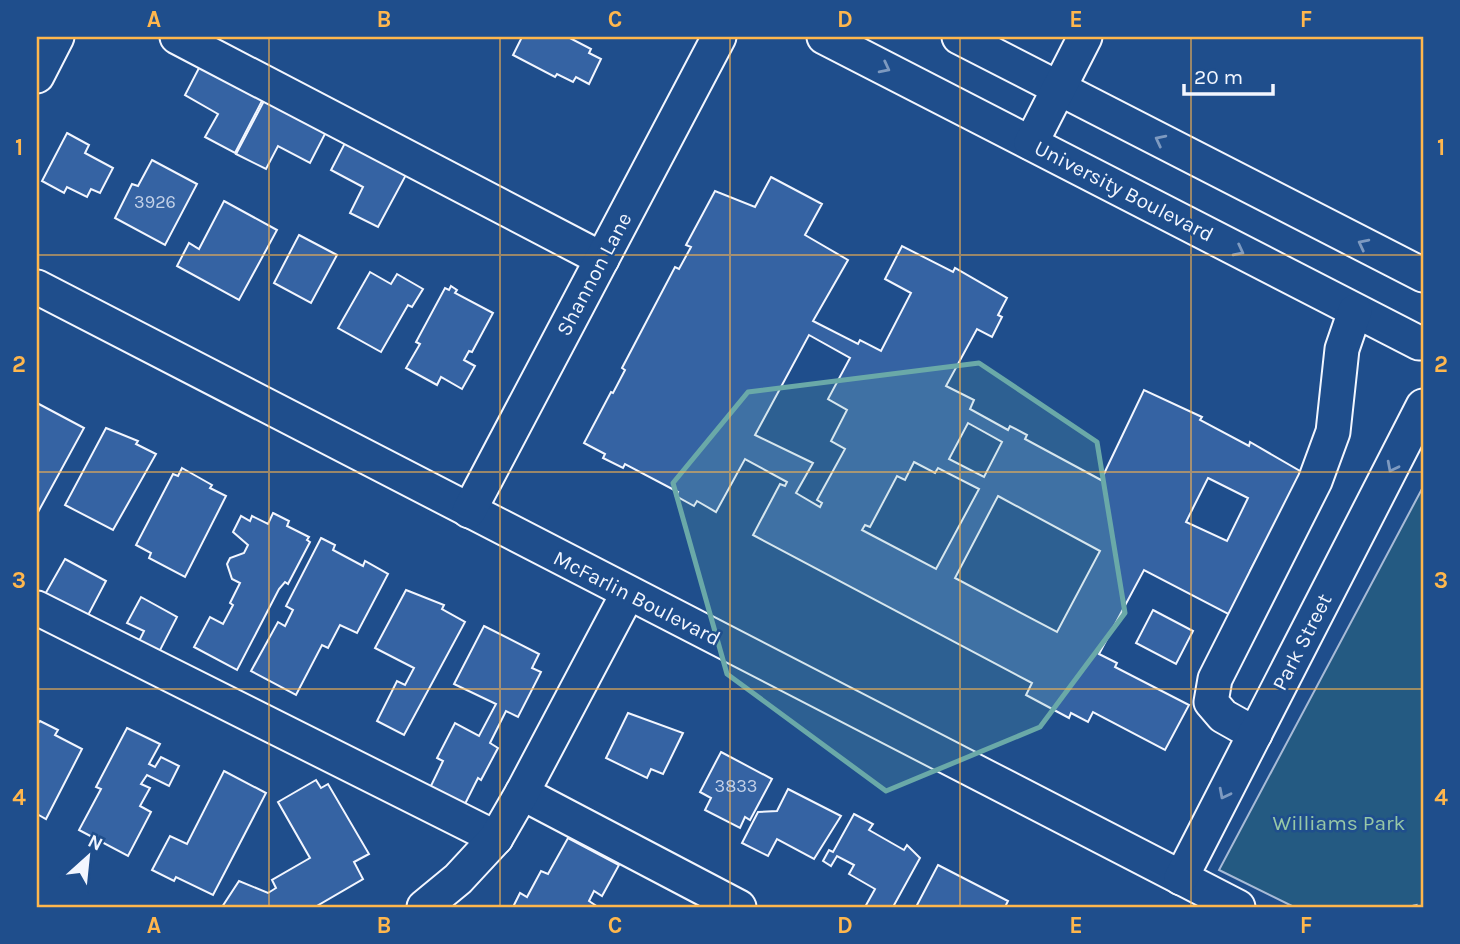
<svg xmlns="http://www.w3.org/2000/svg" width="1460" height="944" viewBox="0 0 1460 944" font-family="Karla,sans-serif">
<rect width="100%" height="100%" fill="#1f4e8c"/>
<path fill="#245a82" stroke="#a8bbd7" stroke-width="2" d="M1423,487V907H1294L1219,870Z"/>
<g fill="#3563a3" stroke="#f2f6ff" stroke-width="2" fill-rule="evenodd">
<path d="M522,37H568L591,49L589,53L601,59L589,84L576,77L573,82L557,74L555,77L513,55Z"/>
<path d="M200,66L263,99L235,153L205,137L218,114L185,95Z"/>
<path d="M265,99L326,132L310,163L278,146L266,169L236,154Z"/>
<path d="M67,133L89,145L85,153L113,168L100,193L91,189L87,197L67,187L64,193L42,181Z"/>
<path d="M346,141L407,173L378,227L350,213L363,187L331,170Z"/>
<path d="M152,160L197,184L165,245L115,218L132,184L138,186Z"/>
<path d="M771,177L822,204L805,235L848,260L813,321L858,344L860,340L881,351L911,293L885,279L902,246L953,272L955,268L1007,298L998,315L1002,317L992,337L977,329L946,386L974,400L970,409L1008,430L1010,426L1027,435L1025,439L1101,480L1144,390L1202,417L1200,420L1249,446L1250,442L1307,475L1281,513L1250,571L1256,575L1234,617L1144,570L1099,654L1117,663L1115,667L1189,705L1165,750L1093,712L1088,722L1071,713L1069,718L1026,695L1032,683L753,535L780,484L785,486L787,482L745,459L716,512L697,501L694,506L676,496L678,492L625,464L623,468L603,458L605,454L584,443L611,392L613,393L625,370L622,368L675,267L679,269L691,247L686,245L715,191L755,207ZM809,335L850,358L828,399L847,410L831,441L845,449L817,500L822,503L820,507L796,493L813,463L755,435ZM968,423L1002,442L984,477L949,459ZM914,462L935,473L938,468L979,489L936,569L862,530L865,525L870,527L897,476L905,480ZM1208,478L1248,498L1227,541L1186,522ZM998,496L1100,551L1057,632L955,578Z"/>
<path d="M224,201L277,230L239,300L177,266L189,243L199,249Z"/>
<path d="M299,235L337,255L311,303L274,283Z"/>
<path d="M370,272L391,284L397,274L423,289L412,307L408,305L381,352L338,328Z"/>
<path d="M451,286L457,290L455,293L493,313L472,352L469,351L464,360L475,366L462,389L441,377L437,385L406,368L420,344L416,342L445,288L449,290Z"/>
<path d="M37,403L84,428L37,514Z"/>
<path d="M106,428L138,441L136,444L156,454L113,530L65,505Z"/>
<path d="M182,468L212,485L210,488L226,496L185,577L149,558L151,553L136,545L173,474L178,476Z"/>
<path d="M273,513L289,521L287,526L309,537L307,540L310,542L288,584L285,582L279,589L237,670L194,647L210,617L223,624L233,605L230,603L240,583L232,579L227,564L230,558L244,553L248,545L233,532L241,516L250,521L252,516L268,524Z"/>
<path d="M321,538L335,545L333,550L363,566L365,561L388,574L357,633L340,625L328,648L322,645L296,695L251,671L278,622L285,626L293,610L286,606Z"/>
<path d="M65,559L106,581L86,619L44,596Z"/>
<path d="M406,590L444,605L442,609L465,622L404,735L377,721L397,681L405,685L414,668L375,648Z"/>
<path d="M141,597L177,617L156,658L136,647L144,631L127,623Z"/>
<path d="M1153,610L1193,631L1176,664L1136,643Z"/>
<path d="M484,626L539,654L532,668L541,672L518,717L506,711L490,743L498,748L481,780L478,778L462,810L428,792L443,761L437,758L455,723L479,736L496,704L454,684Z"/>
<path d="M628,713L683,733L663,774L651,769L647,778L606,758Z"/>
<path d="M40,721L58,730L55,735L82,749L46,819L37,814V724Z"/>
<path d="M127,728L160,744L149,764L155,767L161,757L179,766L169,786L147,775L141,784L150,788L140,806L151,812L128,856L79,830L101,789L96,787Z"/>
<path d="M721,752L772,779L750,820L745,817L740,828L705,810L711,798L700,792Z"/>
<path d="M224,771L266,793L213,895L176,877L174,881L152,870L170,836L187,844Z"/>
<path d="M316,780L321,788L328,784L369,854L354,862L363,879L315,907H222L239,881L268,893L276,888L272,880L310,858L278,802Z"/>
<path d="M788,789L841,816L814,859L777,839L768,856L742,843L758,812L777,811Z"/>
<path d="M854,814L873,824L869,830L904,850L907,845L920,858L893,907H865L875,889L849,874L854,865L837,856L831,866L823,861L829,850L833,852Z"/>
<path d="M568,838L619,865L602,896L594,891L589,901L598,907H513L520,893L527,897L541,871L548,874Z"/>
<path d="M938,865L1008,901L1005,907H916Z"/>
</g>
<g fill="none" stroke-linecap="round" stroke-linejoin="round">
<g stroke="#f2f6ff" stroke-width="37">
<g id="minor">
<path d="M177,37L602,259"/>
<path d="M824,37L1419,343L1423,342"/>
<path d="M959,37L1423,275"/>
<path d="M37,76L57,37"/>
<path d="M1031,143L1085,37"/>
<path d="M37,287L1238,907"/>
<path d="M469,511L719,37"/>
<path d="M37,608L496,838"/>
<path d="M1255,734L1223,716L1211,702L1215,679L1315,481L1333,432L1342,349L1355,311"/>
<path d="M522,793L739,907"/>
<path d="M1181,878L1423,406"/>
<path d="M424,907L458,879L496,838L522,793L628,593"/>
</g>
</g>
<path stroke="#b3c4dc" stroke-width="4.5" stroke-dasharray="5 3.5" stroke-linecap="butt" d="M1413,907L1423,905"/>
<use href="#minor" stroke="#1f4e8c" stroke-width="33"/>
</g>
<defs><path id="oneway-chevron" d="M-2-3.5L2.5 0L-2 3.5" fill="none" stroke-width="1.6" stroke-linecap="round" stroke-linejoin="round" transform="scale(1.75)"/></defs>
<g stroke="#7e9ac0">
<use href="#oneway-chevron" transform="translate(885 68) rotate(27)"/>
<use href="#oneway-chevron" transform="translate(1160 140) rotate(-153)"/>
<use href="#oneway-chevron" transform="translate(1363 244) rotate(-153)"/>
<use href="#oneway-chevron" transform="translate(1239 251) rotate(27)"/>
<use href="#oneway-chevron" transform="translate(1392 467) rotate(117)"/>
<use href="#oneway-chevron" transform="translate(1224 794) rotate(117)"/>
</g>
<path fill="#6aa9a8" fill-opacity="0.2" stroke="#6aa9a8" stroke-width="5" stroke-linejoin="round" d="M979,363L1097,442L1125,613L1040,727L886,791L727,674L673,483L748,392Z"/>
<path fill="none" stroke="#ffb74d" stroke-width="2" stroke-opacity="0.55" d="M269,37V907M500,37V907M730,37V907M960,37V907M1191,37V907M37,255H1423M37,472H1423M37,689H1423"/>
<g text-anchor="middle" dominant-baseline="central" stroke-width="5" stroke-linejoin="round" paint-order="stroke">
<g font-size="18" fill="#c3d1e8">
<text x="155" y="202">3926</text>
<text x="736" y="786">3833</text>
</g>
<g font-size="21" fill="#f2f6ff" stroke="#1f4e8c">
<text transform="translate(1124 191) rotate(27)">University Boulevard</text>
<text transform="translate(594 274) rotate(-62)">Shannon Lane</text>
<text transform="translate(637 598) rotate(27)">McFarlin Boulevard</text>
<text transform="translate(1302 642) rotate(-63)">Park Street</text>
</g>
<g font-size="21" fill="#97c8a6" stroke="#1f4e8c">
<text x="1339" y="823">Williams Park</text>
</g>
</g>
<rect width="1460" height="944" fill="none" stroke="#1f4e8c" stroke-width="77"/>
<g transform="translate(88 857) rotate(27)" stroke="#1f4e8c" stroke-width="5" paint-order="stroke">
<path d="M0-5L12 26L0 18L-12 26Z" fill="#f2f6ff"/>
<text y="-10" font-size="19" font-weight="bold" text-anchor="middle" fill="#f2f6ff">N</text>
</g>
<path d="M1184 84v10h89v-10" fill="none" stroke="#f2f6ff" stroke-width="3.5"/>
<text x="1194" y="84" font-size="21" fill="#f2f6ff" stroke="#1f4e8c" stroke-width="5" paint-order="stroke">20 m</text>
<rect x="38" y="38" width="1384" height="868" fill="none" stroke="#ffb74d" stroke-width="2.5"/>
<g font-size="23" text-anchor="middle" font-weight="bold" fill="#ffb74d">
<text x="154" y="27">A</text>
<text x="384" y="27">B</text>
<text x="615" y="27">C</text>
<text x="845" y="27">D</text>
<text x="1076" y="27">E</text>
<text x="1306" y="27">F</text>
<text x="19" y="155">1</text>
<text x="1441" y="155">1</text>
<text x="19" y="372">2</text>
<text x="1441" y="372">2</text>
<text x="19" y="588">3</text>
<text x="1441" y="588">3</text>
<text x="19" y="805">4</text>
<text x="1441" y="805">4</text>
<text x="154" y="933">A</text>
<text x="384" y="933">B</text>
<text x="615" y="933">C</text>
<text x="845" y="933">D</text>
<text x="1076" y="933">E</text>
<text x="1306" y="933">F</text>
</g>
</svg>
